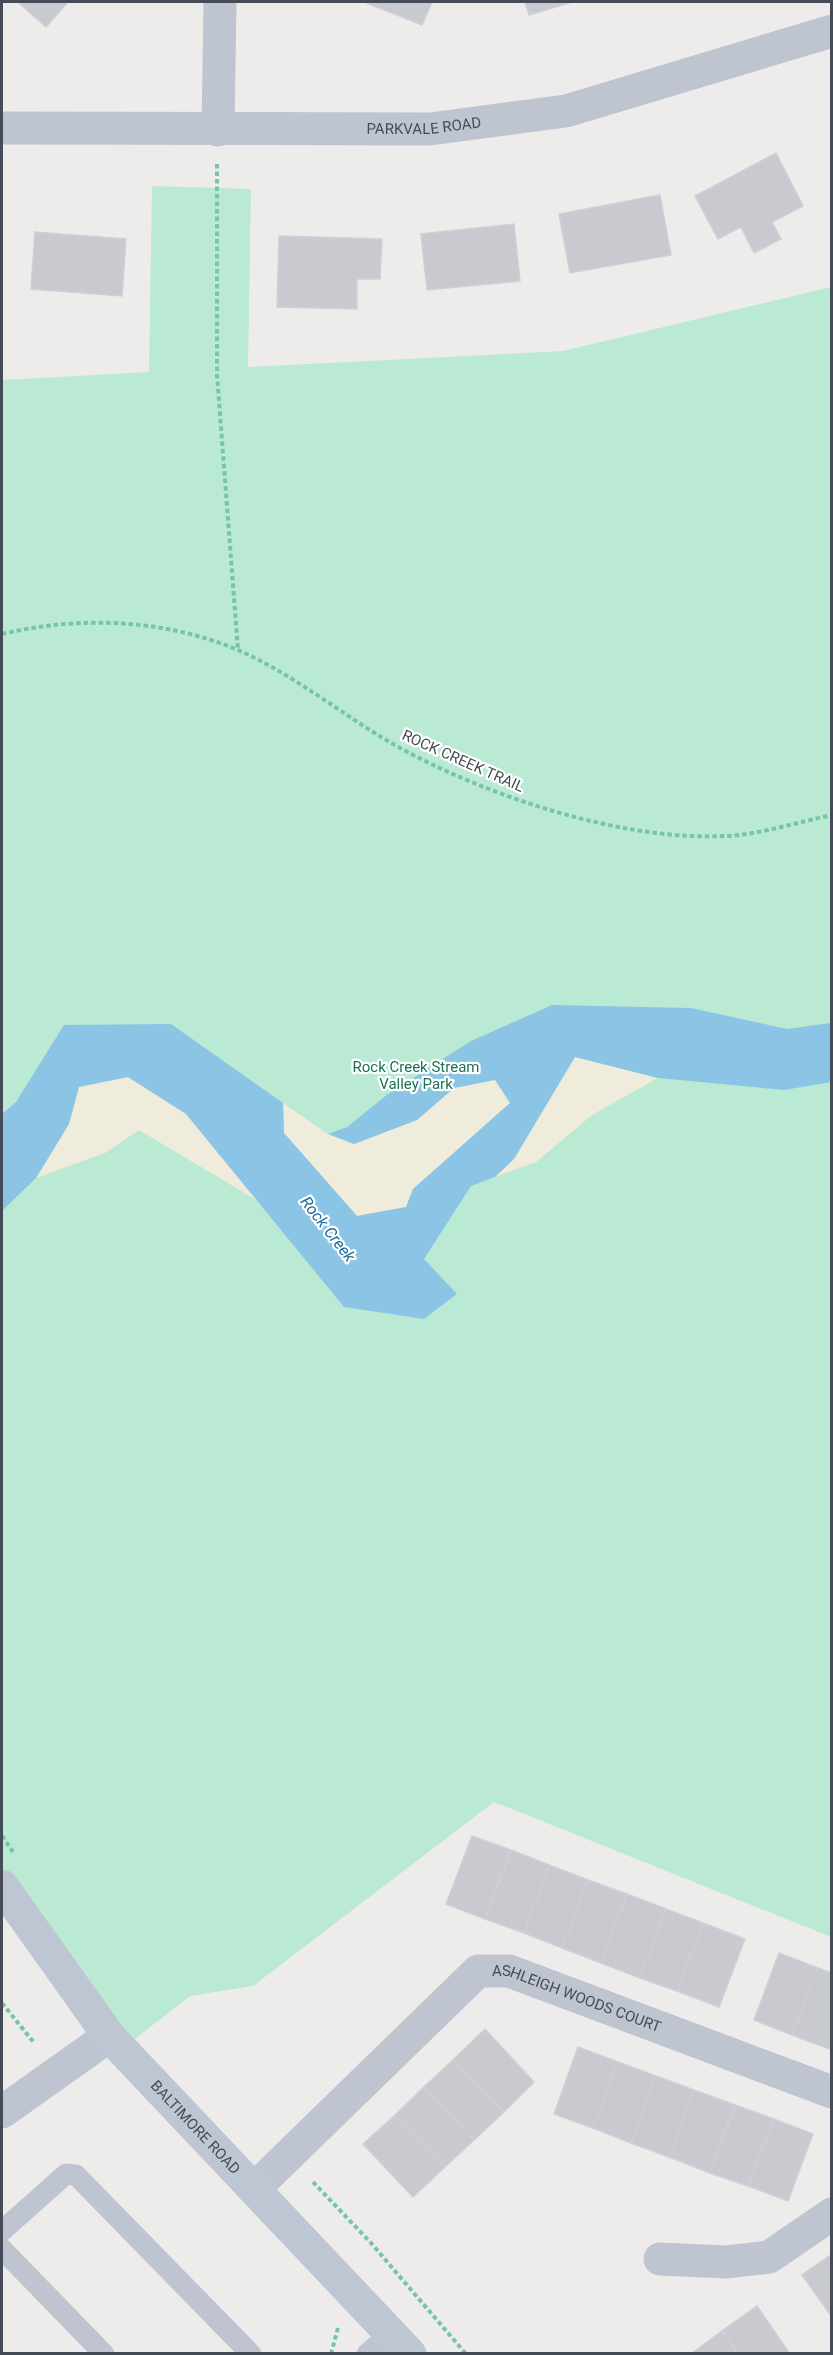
<svg xmlns="http://www.w3.org/2000/svg" width="833" height="2355" viewBox="0 0 833 2355" font-family="Roboto,sans-serif">
<rect width="100%" height="100%" fill="#eeeceb"/>
<path fill="#bbead4" d="M152,186L251,189L248,367L563,351L831,287V1937L494,1802L253,1986L190,1996L131,2042L2,1876V380L149,372Z"/>
<g fill="#efecdc">
<path d="M575,1057L658,1078L592,1115L536,1162L495,1177L514,1159Z"/>
<path d="M128,1077L186,1114L258,1201L139,1130L105,1153L36,1178L69,1124L79,1087Z"/>
<path d="M495,1079L510,1103L413,1189L406,1207L357,1216L284,1133L283,1103L328,1134L354,1144L417,1120L454,1088Z"/>
</g>
<path fill="#8bc4e4" d="M552,1005L691,1008L787,1029L831,1023V1082L784,1090L658,1078L575,1057L514,1159L495,1177L471,1186L424,1259L457,1294L424,1319L344,1307L186,1114L128,1077L79,1087L69,1124L36,1178L2,1211V1114L16,1102L64,1025L171,1024L283,1103L284,1133L357,1216L406,1207L413,1189L510,1103L495,1080L454,1088L417,1120L354,1144L328,1134L347,1127L388,1094L471,1041Z"/>
<g fill="#c9c9d0" stroke="#cfd0d7" stroke-width="1.5">
<path d="M18,2H68L46,27Z"/>
<path d="M364,2H432L422,25Z"/>
<path d="M525,2H572L529,15Z"/>
<path d="M776,153L803,206L772,222L781,239L754,253L741,227L718,239L695,196Z"/>
<path d="M660,195L671,255L570,273L559,214Z"/>
<path d="M514,224L520,281L427,290L421,234Z"/>
<path d="M35,232L126,239L122,296L31,289Z"/>
<path d="M279,236L382,239L380,279H357V309L277,307Z"/>
<path d="M472,1836L511,1850L485,1919L446,1904Z"/>
<path d="M511,1850L549,1865L524,1933L485,1919Z"/>
<path d="M549,1865L588,1880L562,1948L524,1933Z"/>
<path d="M588,1880L627,1894L601,1963L562,1948Z"/>
<path d="M627,1894L666,1909L640,1978L601,1963Z"/>
<path d="M666,1909L703,1923L677,1991L640,1978Z"/>
<path d="M703,1923L745,1939L719,2007L677,1991Z"/>
<path d="M779,1953L818,1968L792,2035L754,2020Z"/>
<path d="M818,1968L832,1973V2050L792,2035Z"/>
<path d="M485,2029L534,2082L504,2112L453,2060Z"/>
<path d="M578,2047L618,2062L593,2128L554,2114Z"/>
<path d="M453,2060L504,2112L474,2140L424,2087Z"/>
<path d="M618,2062L656,2076L631,2143L593,2128Z"/>
<path d="M656,2076L694,2090L669,2157L631,2143Z"/>
<path d="M424,2087L474,2140L445,2167L394,2116Z"/>
<path d="M694,2090L735,2105L710,2173L669,2157Z"/>
<path d="M735,2105L774,2119L748,2186L710,2173Z"/>
<path d="M394,2116L445,2167L413,2197L363,2144Z"/>
<path d="M774,2119L813,2134L788,2201L748,2186Z"/>
<path d="M832,2254V2317L802,2275Z"/>
<path d="M757,2306L790,2354H738L722,2331Z"/>
<path d="M722,2331L738,2354H691Z"/>
</g>
<g fill="none" stroke-linecap="round" stroke-linejoin="round">
<g stroke="#76c5aa" stroke-width="4" stroke-dasharray="4.5 3" stroke-linecap="butt">
<path d="M217,164V375L238,650"/>
<path d="M2,634C90,613 190,620 270,666C315,691 355,723 400,748C490,797 622,841 725,836C758,835 798,822 832,815"/>
<path d="M2,1836L13,1852"/>
<path d="M2,2003L35,2044"/>
<path d="M313,2182L371,2243L466,2354"/>
<path d="M331,2354L338,2328"/>
</g>
<g stroke="#bfc5d0" stroke-width="21">
<path d="M2,2231L66,2174L76,2175L251,2354"/>
<path d="M2,2249L104,2354"/>
<path d="M367,2354L391,2333"/>
</g>
<g stroke="#bfc5d0" stroke-width="33">
<path id="s1" d="M2,128L430,129L566,111L832,31"/>
<path d="M218,130L220,2"/>
<path d="M2,2112L109,2036"/>
<path id="s2" d="M254,2189L478,1971H509L832,2092"/>
<path d="M660,2259L726,2262L769,2257L832,2214"/>
</g>
<path stroke="#bfc6d3" stroke-width="33" id="s3" d="M2,1886L109,2036L410,2354"/>
</g>
<g text-anchor="middle" dominant-baseline="central" stroke-width="4.5" stroke-linejoin="round" paint-order="stroke">
<g font-size="15" fill="#454c57" stroke="#fff">
<text stroke="none"><textPath href="#s1" startOffset="422">PARKVALE ROAD</textPath></text>
<text transform="translate(463 761) rotate(24)">ROCK CREEK TRAIL</text>
<text stroke="none"><textPath href="#s2" startOffset="416">ASHLEIGH WOODS COURT</textPath></text>
<text stroke="none"><textPath href="#s3" startOffset="310">BALTIMORE ROAD</textPath></text>
</g>
<g font-size="15" fill="#1d7154" stroke="#fff">
<text x="416" y="1067">Rock Creek Stream<tspan x="416" dy="17">Valley Park</tspan></text>
</g>
<g font-size="16" font-style="italic" fill="#166a99" stroke="#fff">
<text transform="translate(328 1229) rotate(52)">Rock Creek</text>
</g>
</g>
<rect width="833" height="2355" fill="none" stroke="#454c57" stroke-width="6"/>
</svg>
